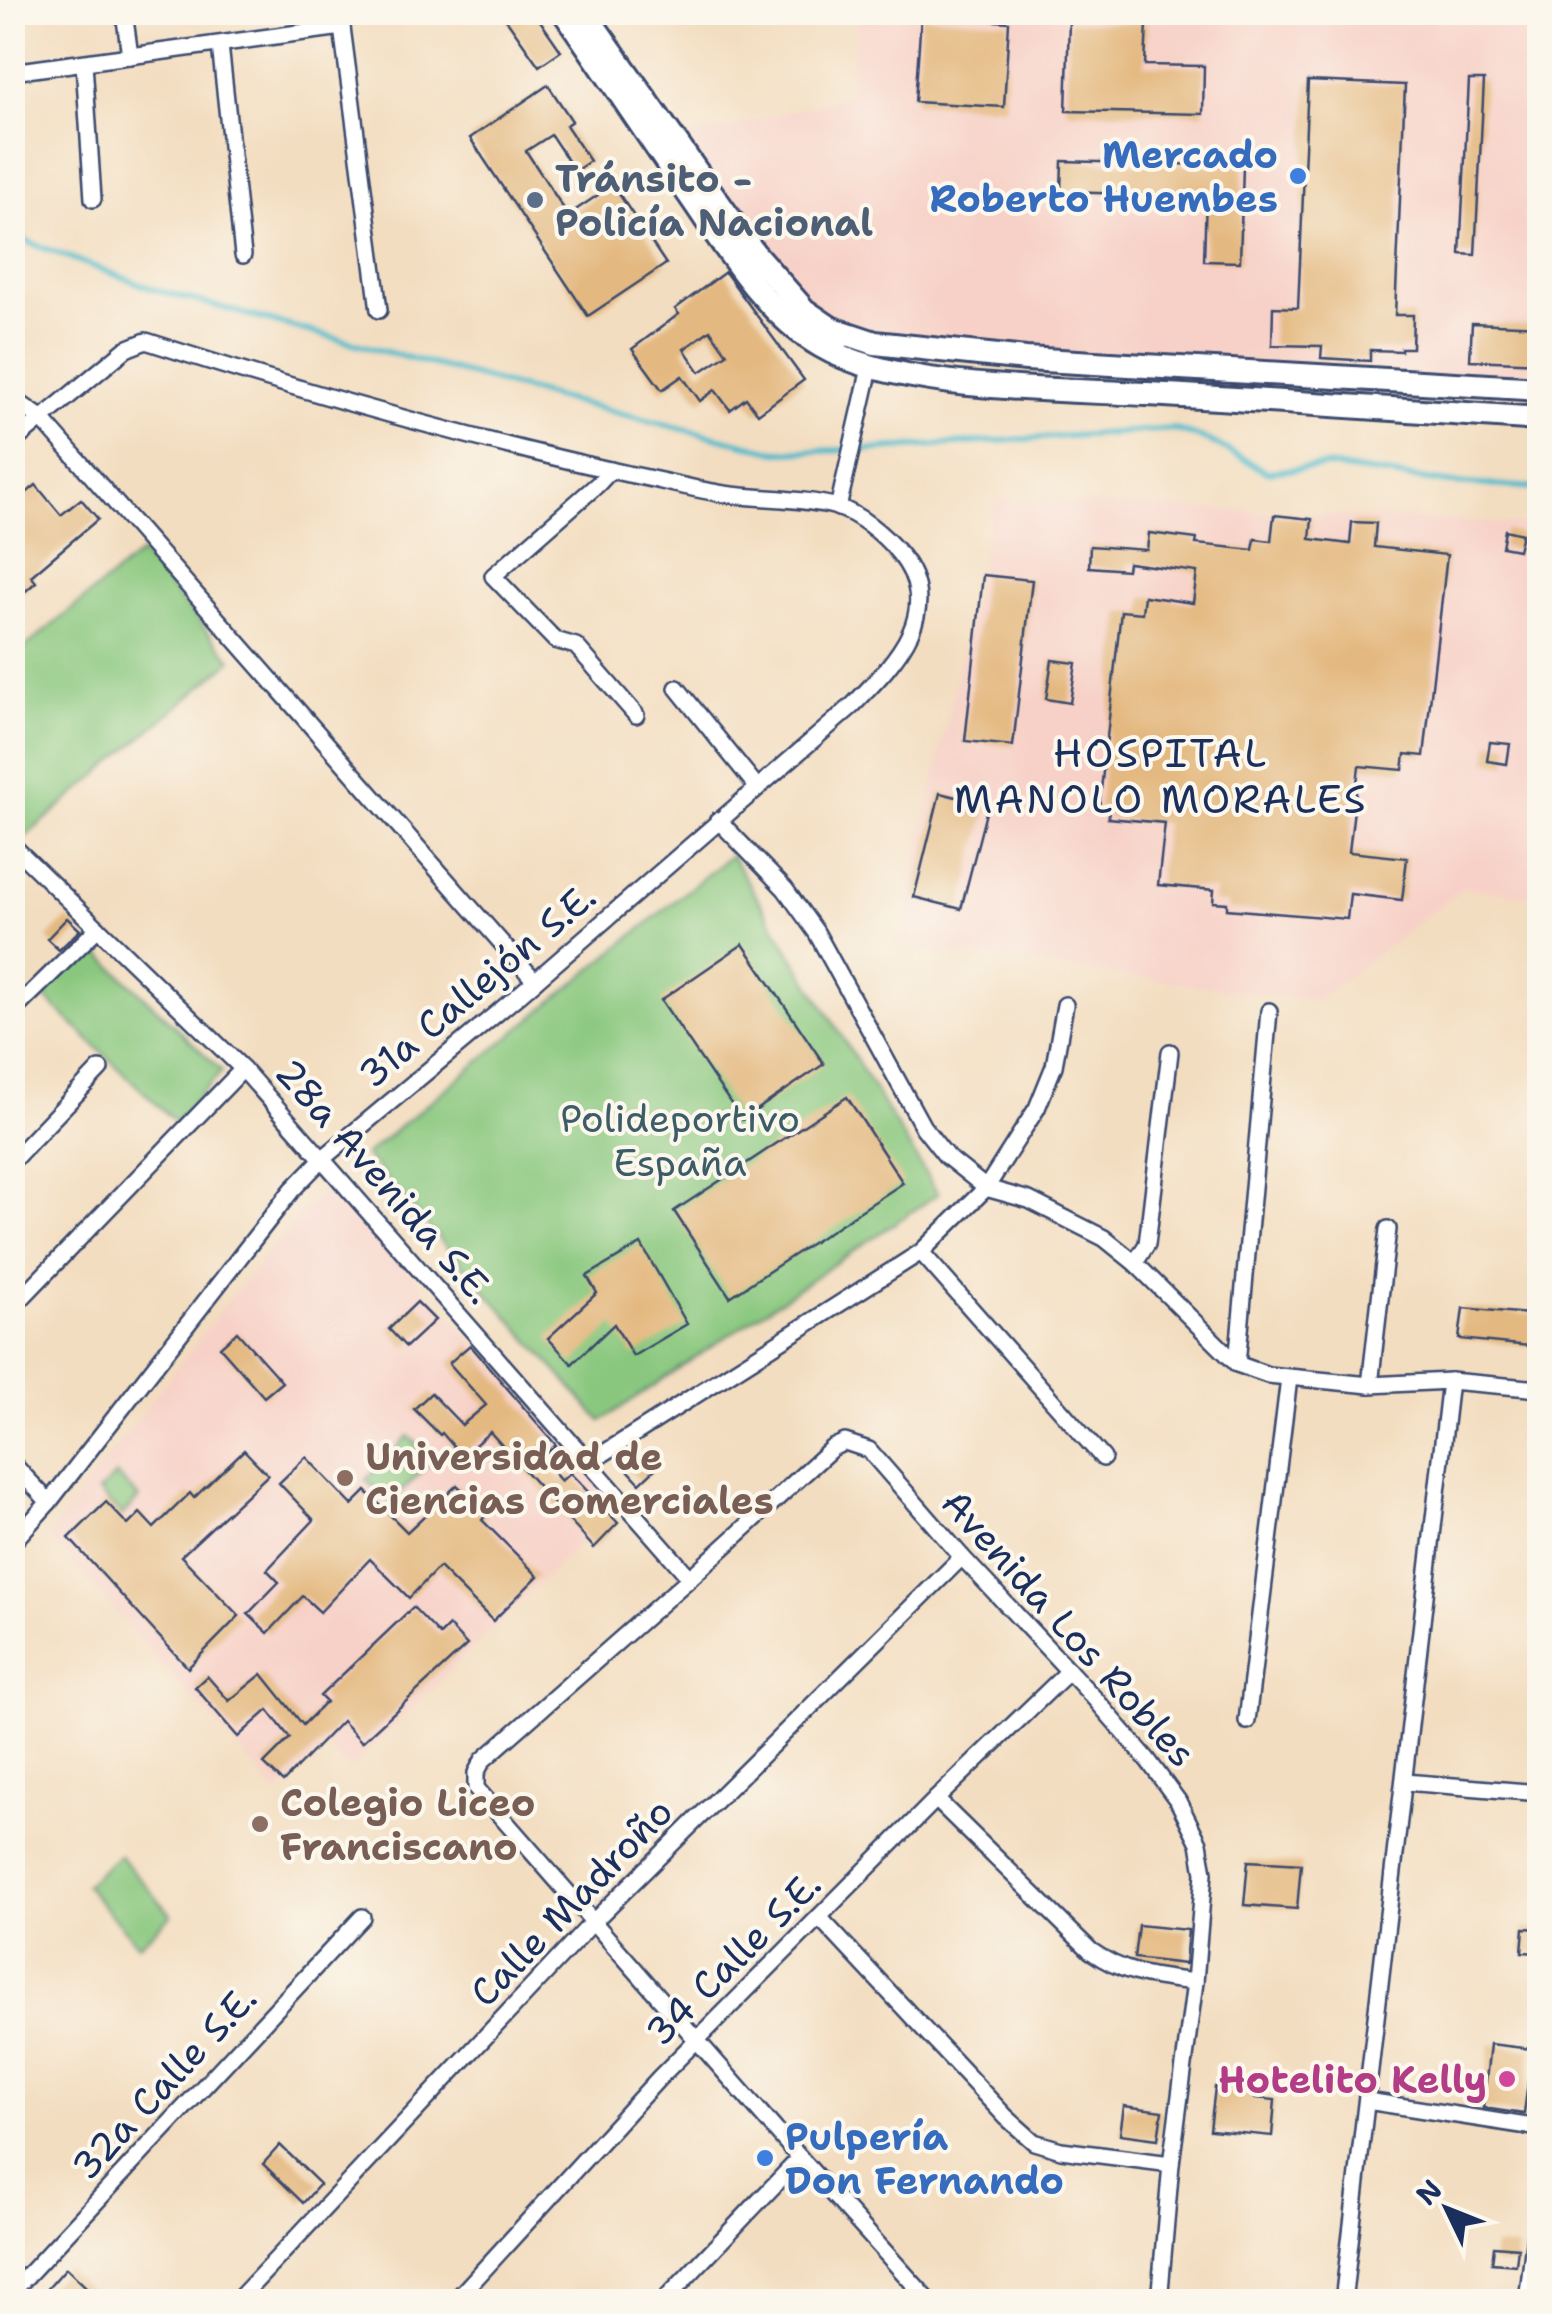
<svg xmlns="http://www.w3.org/2000/svg" width="1552" height="2314" viewBox="0 0 1552 2314" font-family="'Shantell Sans',sans-serif">
<rect width="100%" height="100%" fill="#fbf7ec"/>
<filter id="ink" filterUnits="userSpaceOnUse"><feTurbulence type="fractalNoise" baseFrequency=".01" numOctaves="2"/><feDisplacementMap in="SourceGraphic" scale="20" xChannelSelector="R" yChannelSelector="G"/><feConvolveMatrix kernelMatrix="1 2 1 2 8 2 1 2 1" color-interpolation-filters="sRGB"/></filter>
<filter id="wash" filterUnits="userSpaceOnUse"><feTurbulence type="fractalNoise" baseFrequency=".0048" numOctaves="4" result="noise"/><feDisplacementMap in="SourceGraphic" scale="40" xChannelSelector="R" yChannelSelector="G"/><feGaussianBlur stdDeviation="2.25" result="paint"/><feColorMatrix in="noise" values="0 0 0 0 0 0 0 0 0 0 0 0 0 0 0 0 0 1.4 0 .05"/><feComposite in="paint" operator="in"/></filter>
<g filter="url(#wash)">
<rect width="100%" height="100%" fill="#f3ddc0"/>
<g fill="#f7d1c7">
<path d="M858,13H1539V389L1156,368L830,328L673,141L849,96Z"/>
<path d="M995,499L1539,525V897L1464,888L1316,1001L898,946Z"/>
<path d="M328,1182L620,1503L350,1770L327,1747L278,1794L48,1536L230,1298Z"/>
</g>
<g fill="#89c77e" stroke="#527b6e" stroke-width="2.5">
<path d="M141,553L232,660L25,837L13,825V657Z"/>
<path d="M731,855L938,1194L601,1421L365,1155Z"/>
<path d="M88,943L222,1071L175,1122L41,994Z"/>
<path d="M408,1436L433,1459L391,1503L366,1480Z"/>
<path d="M116,1475L139,1498L122,1515L98,1492Z"/>
<path d="M119,1855L172,1915L138,1945L85,1885Z"/>
</g>
<g fill="none" stroke-linecap="round" stroke-linejoin="round">
<path stroke="#4ebaca" stroke-width="6" d="M12,236L156,290L554,397L777,452L880,449L1174,429L1210,441L1267,472L1327,466L1449,483L1540,488"/>
</g>
<g id="blocks">
<g fill="#e4b981" fill-rule="evenodd">
<path d="M501,12H534L561,51L539,66Z"/>
<path d="M921,16L1009,22L1004,107L915,102Z"/>
<path d="M1069,22L1147,23L1145,65L1204,66L1203,114L1066,111Z"/>
<path d="M1469,80H1484L1475,255L1460,254Z"/>
<path d="M1308,81L1405,85L1395,315H1413L1412,348H1401V351L1370,350V361L1321,358L1322,346L1272,345L1273,307L1298,308Z"/>
<path d="M548,85L572,121L566,125L590,161L575,171L551,135L526,151L568,215L613,185L666,264L588,316L470,138Z"/>
<path d="M1062,161L1243,166L1240,262L1204,261L1206,196L1061,192Z"/>
<path d="M725,272L804,380L758,414L746,398L730,410L715,390L700,401L682,376L662,390L632,349L679,314L675,309ZM710,330L727,354L700,372L684,349Z"/>
<path d="M1472,323L1540,326V363L1470,360Z"/>
<path d="M36,485L61,515L81,499L98,519L31,576L36,582L12,603V505Z"/>
<path d="M1274,515L1312,519L1310,539L1350,544L1352,522L1376,523L1374,547L1447,555L1424,756L1405,754L1403,770L1359,766L1349,852L1407,858L1402,900L1350,894L1347,919L1227,909V903L1213,902L1214,890L1158,885L1165,823L1108,818L1109,809L1099,808L1121,611L1142,613L1144,596L1193,603L1197,572L1128,563L1127,570L1089,567L1090,546L1147,550L1149,533L1197,539L1196,544L1253,550L1255,539L1271,541Z"/>
<path d="M1505,530L1522,534L1518,550L1502,547Z"/>
<path d="M983,575L1032,580L1013,746L965,741Z"/>
<path d="M1052,660L1076,663L1070,703L1046,699Z"/>
<path d="M1490,742L1510,744L1507,764L1487,761Z"/>
<path d="M940,793L988,805L961,909L914,897Z"/>
<path d="M67,918L80,930L59,950L47,939Z"/>
<path d="M743,944L824,1064L742,1120L661,1000Z"/>
<path d="M847,1097L903,1183L730,1297L674,1211Z"/>
<path d="M641,1244L687,1324L633,1356L614,1324L572,1364L548,1338L597,1293L587,1276Z"/>
<path d="M417,1302L435,1320L406,1347L389,1329Z"/>
<path d="M1463,1308L1540,1315V1347L1459,1339Z"/>
<path d="M237,1332L282,1382L264,1397L220,1347Z"/>
<path d="M470,1345L556,1445L541,1458L561,1481L570,1473L618,1523L594,1548L490,1432L462,1456L442,1433L440,1435L414,1409L431,1393L462,1425L486,1405L449,1363Z"/>
<path d="M244,1450L268,1475L181,1556L239,1616L188,1668L69,1538L106,1502L128,1525L140,1513L154,1528L190,1493L194,1498Z"/>
<path d="M644,1456L655,1469L640,1483L628,1470Z"/>
<path d="M306,1457L352,1505L366,1491L407,1532L457,1485L487,1514L482,1520L538,1576L493,1621L439,1567L409,1598L370,1559L320,1612L303,1596L268,1633L248,1614L279,1582L267,1570L314,1520L279,1483Z"/>
<path d="M413,1607L440,1635L449,1626L467,1645L362,1742L342,1721L283,1782L264,1764L290,1738L268,1710L238,1737L195,1687L207,1676L229,1701L262,1674L303,1725L326,1702L320,1696Z"/>
<path d="M1248,1861L1301,1864L1297,1909L1244,1905Z"/>
<path d="M1138,1925L1188,1930L1185,1964L1134,1958Z"/>
<path d="M1524,1928L1540,1929V1953L1522,1952Z"/>
<path d="M1490,2044L1532,2049L1524,2114L1483,2108Z"/>
<path d="M1215,2087L1256,2091L1255,2098L1275,2100L1272,2136L1210,2130Z"/>
<path d="M1124,2106L1162,2111L1158,2139L1120,2134Z"/>
<path d="M280,2145L320,2184L303,2203L263,2164Z"/>
<path d="M1494,2246L1518,2248L1516,2265L1492,2263Z"/>
<path d="M66,2268L102,2302H36Z"/>
</g>
</g>
</g>
<g filter="url(#ink)">
<use href="#blocks" fill-opacity="0" stroke="#3b496d" stroke-width="2.5"/>
<g fill="none" stroke-linecap="round" stroke-linejoin="round">
<g stroke="#3b496d" stroke-width="20">
<g id="minor">
<path d="M124,12L130,56"/>
<path d="M340,12L379,310"/>
<path d="M220,45L243,255"/>
<path d="M84,63L93,199"/>
<path d="M12,72L342,27"/>
<path d="M12,398L41,418L535,981"/>
<path d="M12,443L126,349L146,341C305,392 464,438 628,474C660,480 692,489 724,494C758,499 806,498 837,507C859,514 883,534 898,552C948,611 893,664 852,706L520,994L322,1159L292,1190L49,1502L12,1543"/>
<path d="M611,470L598,484L493,576L555,640L576,646L636,715"/>
<path d="M838,508L870,368"/>
<path d="M677,688L757,787"/>
<path d="M718,820L785,889L816,932L923,1127L946,1156L986,1188L1029,1200L1104,1238L1135,1263L1237,1364L1268,1375L1370,1385L1450,1381L1540,1389"/>
<path d="M12,845L243,1069L690,1578"/>
<path d="M12,1012L98,928"/>
<path d="M12,1161L100,1069"/>
<path d="M921,1252L1103,1458"/>
<path d="M1135,1263L1147,1244L1170,1052"/>
<path d="M12,1308L243,1069"/>
<path d="M1237,1364L1269,1011"/>
<path d="M1370,1385L1388,1229"/>
<path d="M590,1462L921,1252L986,1188L1037,1108L1054,1066L1065,1005"/>
<path d="M12,1463L49,1502"/>
<path d="M1247,1721L1289,1378"/>
<path d="M1405,1782L1540,1793"/>
<path d="M936,1799L1091,1951C1125,1975 1154,1977 1195,1982"/>
<path d="M819,1917L1006,2117L1034,2142L1061,2150L1171,2164"/>
<path d="M1367,2101L1540,2128"/>
<path d="M12,2292L362,1917"/>
<path d="M236,2302L594,1921L962,1557"/>
<path d="M454,2302L659,2078L936,1799L1069,1671"/>
<path d="M663,2302L800,2158"/>
<path d="M930,2302L800,2158L476,1788V1773L483,1760L690,1578L832,1448L845,1442L869,1450L962,1557L1096,1700L1147,1759L1178,1801L1199,1843L1204,1873L1195,1982L1171,2164L1159,2302"/>
<path d="M1343,2302L1450,1381"/>
</g>
</g>
<g stroke="#3b496d" stroke-width="28">
<g id="secondary">
<path d="M564,12C606,72 646,133 688,193C725,246 764,313 821,346C897,391 1058,389 1147,394C1278,401 1409,410 1540,419"/>
<path d="M584,12L754,253L804,310L842,336"/>
<path d="M830,328L875,343L1026,359L1540,389"/>
</g>
</g>
<g stroke="#3b496d" stroke-width="30">
<path id="primary" d="M1532,2302L1540,2234"/>
</g>
<use href="#minor" stroke="#fff" stroke-width="15"/>
<use href="#secondary" stroke="#fff" stroke-width="22"/>
<use href="#primary" stroke="#fff" stroke-width="25"/>
</g>
</g>
<g fill="#3f7fe0" stroke="#fbf7ec" stroke-width="4">
<circle cx="1298" cy="176" r="10"/>
<circle cx="765" cy="2158" r="10"/>
</g>
<circle fill="#5c6f8a" stroke="#fbf7ec" stroke-width="4" cx="535" cy="200" r="10"/>
<g fill="#8d6e63" stroke="#fbf7ec" stroke-width="4">
<circle cx="345" cy="1478" r="10"/>
<circle cx="260" cy="1824" r="10"/>
</g>
<circle fill="#d1479c" stroke="#fbf7ec" stroke-width="4" cx="1507" cy="2079" r="10"/>
<g text-anchor="middle" dominant-baseline="central" stroke-width="8" stroke-linejoin="round" paint-order="stroke">
<g font-size="38" font-weight="bold" fill="#366cbe" stroke="#fbf7ec" text-anchor="end">
<text x="1278" y="154">Mercado<tspan x="1278" dy="44">Roberto Huembes</tspan></text>
<text x="785" y="2136" text-anchor="start">Pulpería<tspan x="785" dy="44">Don Fernando</tspan></text>
</g>
<g font-size="38" font-weight="bold" fill="#4e5e75" stroke="#fbf7ec" text-anchor="start">
<text x="555" y="178">Tránsito -<tspan x="555" dy="44">Policía Nacional</tspan></text>
</g>
<g font-size="38" fill="#1b2f5e" stroke="#fbf7ec">
<text transform="translate(477 985) rotate(-40)">31a Callejón S.E.</text>
<text transform="translate(385 1181) rotate(49)">28a Avenida S.E.</text>
<text transform="translate(1069 1628) rotate(48)">Avenida Los Robles</text>
<text transform="translate(571 1902) rotate(-46)">Calle Madroño</text>
<text transform="translate(733 1958) rotate(-45)">34 Calle S.E.</text>
<text transform="translate(164 2082) rotate(-47)">32a Calle S.E.</text>
</g>
<g font-size="38" fill="#3c5d68" stroke="#fbf7ec">
<text x="680" y="1118">Polideportivo<tspan x="680" dy="44">España</tspan></text>
</g>
<g font-size="38" font-weight="bold" fill="#785e54" stroke="#fbf7ec" text-anchor="start">
<text x="365" y="1456">Universidad de<tspan x="365" dy="44">Ciencias Comerciales</tspan></text>
<text x="280" y="1802">Colegio Liceo<tspan x="280" dy="44">Franciscano</tspan></text>
</g>
<g font-size="38" font-weight="bold" fill="#b23c85" stroke="#fbf7ec" text-anchor="end">
<text x="1487" y="2079">Hotelito Kelly</text>
</g>
<g font-size="40" letter-spacing="2.5" fill="#1b2f5e" stroke="#fbf7ec">
<text x="1161" y="753">HOSPITAL<tspan x="1161" dy="46">MANOLO MORALES</tspan></text>
</g>
</g>
<rect width="1552" height="2314" fill="none" stroke="#fbf7ec" stroke-width="50"/>
<g transform="translate(1447 2209) rotate(313)" stroke="#fbf7ec" stroke-width="8" paint-order="stroke">
<path d="M0-8L18 38L0 25L-18 38Z" fill="#1b2f5e"/>
<text y="-15" font-size="28" font-weight="bold" text-anchor="middle" fill="#1b2f5e">N</text>
</g>
</svg>
